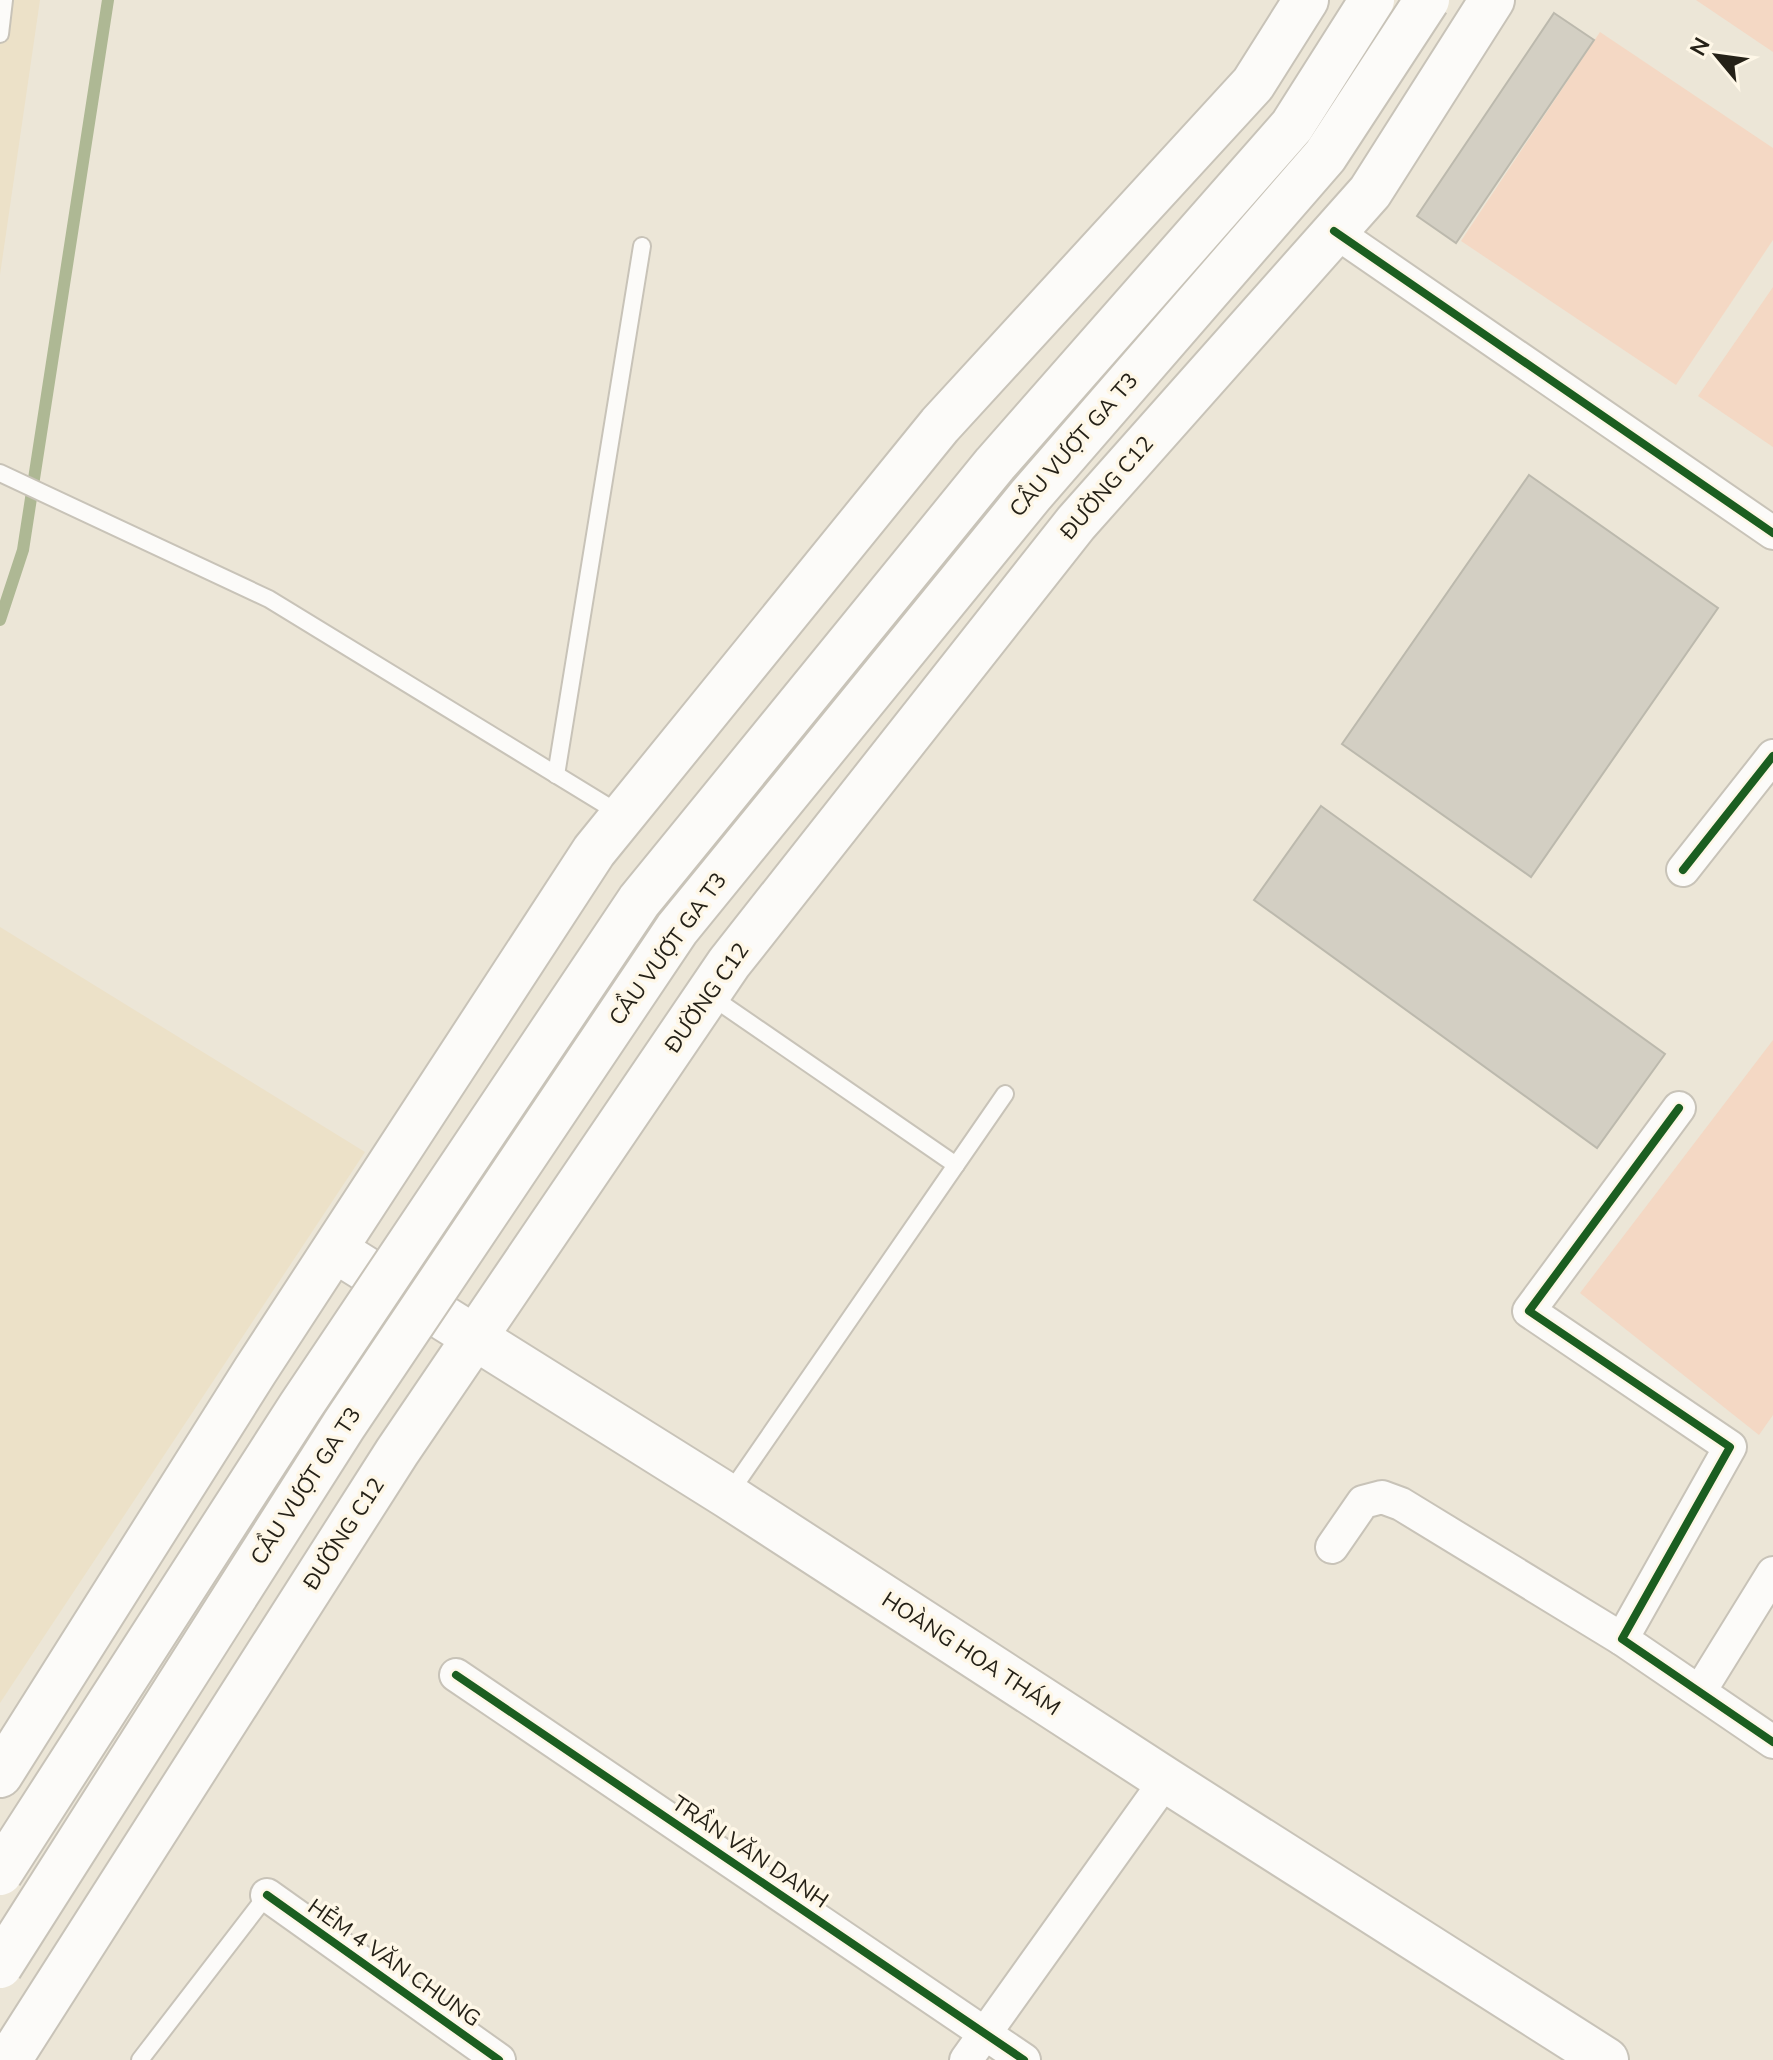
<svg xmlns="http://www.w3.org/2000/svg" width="1773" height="2060" viewBox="0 0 1773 2060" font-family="'Nunito Sans',sans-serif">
<rect width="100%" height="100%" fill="#ece6d7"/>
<g fill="#ece1c8">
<path d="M0,0H40L0,275Z"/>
<path d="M0,927L365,1152L0,1703Z"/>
</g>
<g fill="#f4d8c4">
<path d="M1696,0H1773V52Z"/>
<path d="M1600,32L1773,148V240L1676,385L1461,241Z"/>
<path d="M1773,287V447L1698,396Z"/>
<path d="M1773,1040V1415L1759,1435L1580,1293Z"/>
</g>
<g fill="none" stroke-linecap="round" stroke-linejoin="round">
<path stroke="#aeb894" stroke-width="12" d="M0,620L23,550L108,0"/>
</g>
<g fill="#d3cfc3" stroke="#bcb9ad" stroke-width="2">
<path d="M1554,13L1594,40L1456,243L1417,216Z"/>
<path d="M1529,475L1718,608L1531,877L1342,744Z"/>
<path d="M1321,806L1665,1054L1597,1148L1254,900Z"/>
</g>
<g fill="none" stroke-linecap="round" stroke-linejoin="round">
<g stroke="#c8c3b8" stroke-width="20">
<g id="lane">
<path d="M0,34L4,0"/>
<path d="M0,473L269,599L622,815"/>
<path d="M556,775L642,246"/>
<path d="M709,995L956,1165L1005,1094"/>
<path d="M729,1494L956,1165"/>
<path d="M140,2060L267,1895"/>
</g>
</g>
<g stroke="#c8c3b8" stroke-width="36">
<g id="street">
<path d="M1334,231L1773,533"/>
<path d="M1683,870L1773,756"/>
<path d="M1679,1108L1529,1311L1730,1447L1622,1639L1773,1742"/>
<path d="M1332,1547L1363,1502L1382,1497L1401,1504L1622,1639"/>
<path d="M456,1675L1024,2060"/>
<path d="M1700,1691L1773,1573"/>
<path d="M267,1895L499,2060"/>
<path d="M966,2060L1166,1780"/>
</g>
</g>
<g stroke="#c8c3b8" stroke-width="48">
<g id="secondary">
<path d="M335,1250L728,1496L1166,1780L1606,2060"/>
<path d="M0,1775L255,1371L594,851L940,425L1253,84L1306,0"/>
<path d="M9,2060L397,1452L729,963L1076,523L1370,192L1492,0"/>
</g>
</g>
<use href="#lane" stroke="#fcfbf9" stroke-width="16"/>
<use href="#street" stroke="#fcfbf9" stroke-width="32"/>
<use href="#secondary" stroke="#fcfbf9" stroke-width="44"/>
<g stroke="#c8c3b8" stroke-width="48" stroke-linecap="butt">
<g id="secondary-bridge">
<path d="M0,1873L300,1407L639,901L995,464L1292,126L1372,0"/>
<path d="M0,1966L344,1425L677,929L1030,496L1325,156L1427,0"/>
</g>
</g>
<use href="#secondary-bridge" stroke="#fcfbf9" stroke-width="44"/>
<g stroke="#fef7e7" stroke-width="13">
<g id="cycleway">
<path d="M1334,231L1773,533"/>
<path d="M1683,870L1773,756"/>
<path d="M1679,1108L1529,1311L1730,1447L1622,1639L1773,1742"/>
<path d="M456,1675L1024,2060"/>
<path d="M267,1895L499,2060"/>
</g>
</g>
<use href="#cycleway" stroke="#1b5e20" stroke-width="8"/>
</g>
<g text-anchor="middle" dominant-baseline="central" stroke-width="7" stroke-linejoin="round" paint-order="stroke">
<g font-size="22" fill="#252117" stroke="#fef7e7">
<text transform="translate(1074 445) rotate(-49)">CẦU VƯỢT GA T3</text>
<text transform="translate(1107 488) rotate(-49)">ĐƯỜNG C12</text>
<text transform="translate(668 949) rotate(-54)">CẦU VƯỢT GA T3</text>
<text transform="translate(707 998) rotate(-55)">ĐƯỜNG C12</text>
<text transform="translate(306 1486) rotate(-57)">CẦU VƯỢT GA T3</text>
<text transform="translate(344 1534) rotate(-57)">ĐƯỜNG C12</text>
<text transform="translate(971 1654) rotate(33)">HOÀNG HOA THÁM</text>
<text transform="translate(750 1852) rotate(34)">TRẦN VĂN DANH</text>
<text transform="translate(394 1963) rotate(35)">HẺM 4 VĂN CHUNG</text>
</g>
</g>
<g transform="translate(1717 56) rotate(299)" stroke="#fef7e7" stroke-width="6" paint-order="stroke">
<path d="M0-6L14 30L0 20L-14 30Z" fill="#252117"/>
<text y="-12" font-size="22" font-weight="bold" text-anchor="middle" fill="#252117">N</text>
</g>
</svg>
